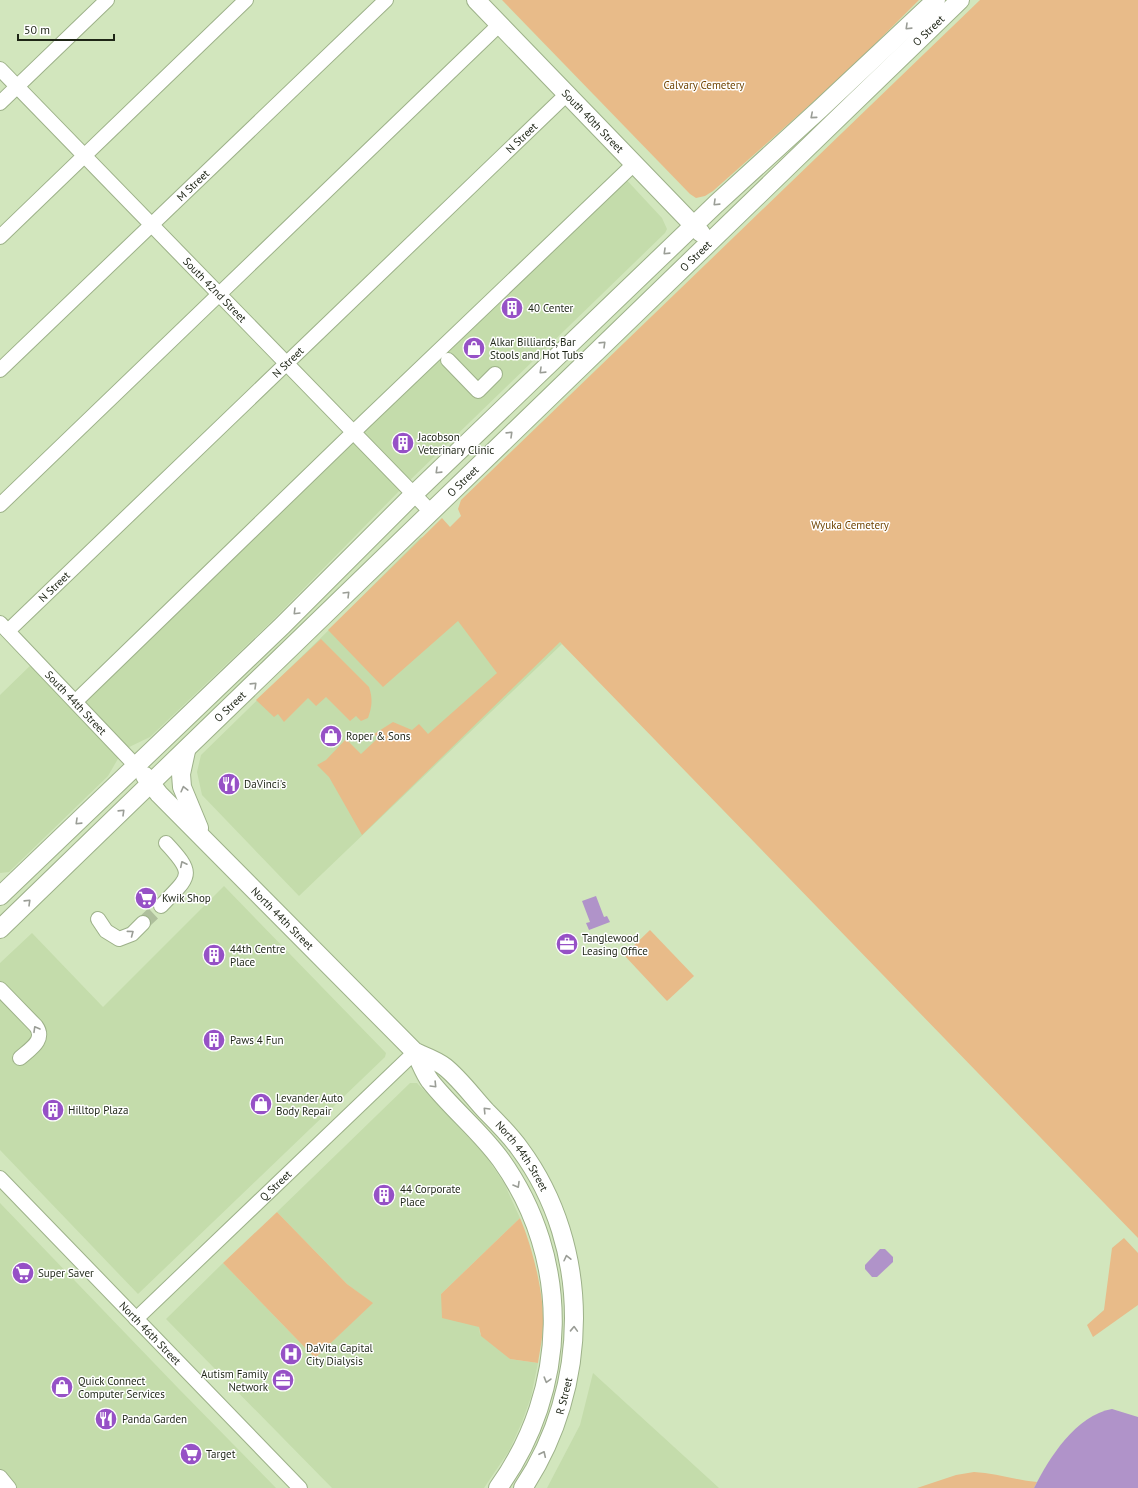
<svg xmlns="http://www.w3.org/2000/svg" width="1138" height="1488" viewBox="0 0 1138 1488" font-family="'PT Sans',sans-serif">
<rect width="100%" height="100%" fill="#d2e6bd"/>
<g fill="#c4dcab">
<path d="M622,175L662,218L667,229L665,233L405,485L273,620L150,737L123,750L108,776L9,872L0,873V695L36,660L76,701Z"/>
<path d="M449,528L562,644L299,896L202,795L197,772L201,755L338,621L420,538Z"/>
<path d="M224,886L386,1053L385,1057L138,1294L0,1150V963L32,933L103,1007Z"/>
<path d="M410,1083H417L485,1155L504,1183L520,1218L441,1294L479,1327L480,1334L484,1338L500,1349L510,1359L538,1363L531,1397L522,1422L509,1451L484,1488H332L166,1319L223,1263L315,1358L372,1303L347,1284L277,1212Z"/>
<path d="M0,1203L179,1389L276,1488H0Z"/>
<path d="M593,1373L719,1488H547L580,1425Z"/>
</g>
<g fill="#e8bb89">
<path d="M502,0H919L848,71L713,191L705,196L696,198L690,194Z"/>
<path d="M980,0H1138V1238L560,642L362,835L329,777L317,765L326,760L346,739L361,754L378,738L374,734L393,722L412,730L419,724L428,734L497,673L458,621L383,687L328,630L442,518L450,527L461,516L458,509L461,500Z"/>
<path d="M321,639L369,687C373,699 372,707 368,718L361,721L356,716L350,721L326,697L316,706L308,698L284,722L278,714L274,717L256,700Z"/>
<path d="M650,930L694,976L667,1001L624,955Z"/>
<path d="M277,1212L347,1284L373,1303L315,1358L223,1263Z"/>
<path d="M520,1218C532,1246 544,1293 543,1323C543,1336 540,1350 538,1363L510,1359L481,1336L479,1327L442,1318L441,1294Z"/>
<path d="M1124,1238L1138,1253V1305L1093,1337L1087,1325L1104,1310L1112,1248Z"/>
<path d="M974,1472C995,1473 1016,1480 1037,1482L1034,1488H917L956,1475Z"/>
</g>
<g fill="#b093c9">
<path d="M596,896L604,917L607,916L610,922L589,930L586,923L590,922L582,901Z"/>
<path d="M880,1249H885L893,1257V1262L877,1277H872L865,1269V1265Z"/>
<path d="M1112,1409L1138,1417V1488H1034C1049,1458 1076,1415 1112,1409Z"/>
</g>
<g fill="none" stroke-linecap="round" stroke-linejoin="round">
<path stroke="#aebf9c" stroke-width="14" stroke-dasharray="14 7" stroke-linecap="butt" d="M143,923L161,906"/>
<g stroke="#9db189" stroke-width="16">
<g id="minor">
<path id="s1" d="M0,69L430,511"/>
<path d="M0,103L107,0"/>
<path d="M0,237L246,0"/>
<path d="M448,360L478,391L495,374"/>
<path id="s2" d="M0,370L386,0"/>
<path d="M0,505L500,24"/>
<path id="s3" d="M0,623L136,766"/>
<path id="s4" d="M8,631L568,93"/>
<path d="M76,701L364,422L635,163"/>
<path d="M161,906C189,876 197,876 166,843"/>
<path d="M98,919L106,931L119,939L132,934L143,923"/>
<path d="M0,989L36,1026C46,1040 30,1049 20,1058"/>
<path id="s5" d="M0,1178L300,1488"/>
<path id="s6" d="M136,1319L415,1052"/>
<path d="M0,1477L9,1488"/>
</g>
</g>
<g stroke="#9db189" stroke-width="20">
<g id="major">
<path id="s7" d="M476,0L701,233"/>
<path d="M186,751L181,774L182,787L199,828"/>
<path id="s8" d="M145,776L159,794L415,1052C424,1056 436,1060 445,1067C460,1079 473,1097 486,1111C498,1123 510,1135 520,1149C593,1248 590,1388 523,1488"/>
<path d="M0,896L282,626L414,494L716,204L820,109L936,0"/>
<path id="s9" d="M0,929L960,0"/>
<path d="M415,1052C420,1061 424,1073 430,1081C452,1109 480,1131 501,1160C572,1260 569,1389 498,1488"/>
</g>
</g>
<use href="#minor" stroke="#fff" stroke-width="14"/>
<use href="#major" stroke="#fff" stroke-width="18"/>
</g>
<defs><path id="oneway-chevron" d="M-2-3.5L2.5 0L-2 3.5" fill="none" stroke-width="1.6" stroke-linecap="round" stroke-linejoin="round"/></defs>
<g stroke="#9a9d96">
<use href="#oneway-chevron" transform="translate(908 27) rotate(136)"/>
<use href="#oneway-chevron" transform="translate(813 116) rotate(139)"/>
<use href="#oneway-chevron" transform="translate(716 203) rotate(136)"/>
<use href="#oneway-chevron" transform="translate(666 252) rotate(136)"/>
<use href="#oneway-chevron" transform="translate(603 344) rotate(-44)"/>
<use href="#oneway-chevron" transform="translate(542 371) rotate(136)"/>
<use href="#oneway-chevron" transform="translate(510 434) rotate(-44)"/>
<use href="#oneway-chevron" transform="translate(438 471) rotate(136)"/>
<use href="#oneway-chevron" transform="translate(347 594) rotate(-45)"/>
<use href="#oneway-chevron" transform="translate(296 612) rotate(135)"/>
<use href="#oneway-chevron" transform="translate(254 685) rotate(-44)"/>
<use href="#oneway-chevron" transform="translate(184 789) rotate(-104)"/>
<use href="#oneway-chevron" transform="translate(122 812) rotate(-44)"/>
<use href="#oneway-chevron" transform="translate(78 822) rotate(136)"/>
<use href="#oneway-chevron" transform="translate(183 864) rotate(-116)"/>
<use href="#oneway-chevron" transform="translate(28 902) rotate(-44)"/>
<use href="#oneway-chevron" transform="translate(131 933) rotate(-37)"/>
<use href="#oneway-chevron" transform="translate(36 1029) rotate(-120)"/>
<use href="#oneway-chevron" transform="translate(434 1085) rotate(46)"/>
<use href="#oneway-chevron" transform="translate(486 1110) rotate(-134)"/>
<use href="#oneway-chevron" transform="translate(517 1185) rotate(60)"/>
<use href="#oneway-chevron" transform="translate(567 1258) rotate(-103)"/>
<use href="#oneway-chevron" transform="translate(574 1329) rotate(-88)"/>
<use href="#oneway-chevron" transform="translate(547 1380) rotate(106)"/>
<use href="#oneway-chevron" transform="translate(543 1454) rotate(-65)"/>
</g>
<defs>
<g id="building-disc" transform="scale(1.15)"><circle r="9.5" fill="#9651c6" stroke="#fff"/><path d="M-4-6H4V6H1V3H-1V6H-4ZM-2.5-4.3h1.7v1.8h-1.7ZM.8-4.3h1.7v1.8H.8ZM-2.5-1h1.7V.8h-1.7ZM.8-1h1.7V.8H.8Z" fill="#fff"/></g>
<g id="shop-disc" transform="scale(1.15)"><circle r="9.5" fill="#9651c6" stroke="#fff"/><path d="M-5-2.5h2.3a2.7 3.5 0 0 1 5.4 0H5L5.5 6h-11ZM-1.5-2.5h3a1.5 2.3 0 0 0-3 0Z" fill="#fff"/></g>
<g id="restaurant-disc" transform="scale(1.15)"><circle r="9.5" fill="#9651c6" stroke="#fff"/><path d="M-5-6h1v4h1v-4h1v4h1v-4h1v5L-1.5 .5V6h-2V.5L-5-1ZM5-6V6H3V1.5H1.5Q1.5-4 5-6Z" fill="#fff"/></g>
<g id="supermarket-disc" transform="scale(1.15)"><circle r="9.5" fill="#9651c6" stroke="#fff"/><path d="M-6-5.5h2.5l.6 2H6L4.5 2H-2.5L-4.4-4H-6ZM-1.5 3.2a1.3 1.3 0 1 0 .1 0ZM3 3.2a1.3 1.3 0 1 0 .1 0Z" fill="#fff"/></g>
<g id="office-disc" transform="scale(1.15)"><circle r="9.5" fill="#9651c6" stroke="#fff"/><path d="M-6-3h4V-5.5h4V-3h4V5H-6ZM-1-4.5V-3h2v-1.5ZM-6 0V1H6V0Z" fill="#fff"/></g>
<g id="hospital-disc" transform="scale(1.15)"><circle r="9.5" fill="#9651c6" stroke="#fff"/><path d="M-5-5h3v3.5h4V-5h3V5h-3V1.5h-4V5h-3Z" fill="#fff"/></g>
</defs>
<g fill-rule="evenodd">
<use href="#building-disc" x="512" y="308"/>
<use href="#shop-disc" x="474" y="348"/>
<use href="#building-disc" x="403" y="443"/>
<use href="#shop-disc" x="331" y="736"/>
<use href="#restaurant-disc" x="229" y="784"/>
<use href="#supermarket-disc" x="146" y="898"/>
<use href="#office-disc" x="567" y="944"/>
<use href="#building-disc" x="214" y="955"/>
<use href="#building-disc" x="214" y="1040"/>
<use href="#shop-disc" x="261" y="1104"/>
<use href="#building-disc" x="53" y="1110"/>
<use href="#building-disc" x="384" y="1195"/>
<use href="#supermarket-disc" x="23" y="1273"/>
<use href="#hospital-disc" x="291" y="1354"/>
<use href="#office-disc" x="283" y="1380"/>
<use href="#shop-disc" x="62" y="1387"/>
<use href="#restaurant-disc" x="106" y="1419"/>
<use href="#supermarket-disc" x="191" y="1454"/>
</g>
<g text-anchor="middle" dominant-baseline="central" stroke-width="3" stroke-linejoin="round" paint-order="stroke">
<g font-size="11" fill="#1e2516" stroke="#fff">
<text stroke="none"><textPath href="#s9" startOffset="1292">O Street</textPath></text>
<text stroke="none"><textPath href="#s7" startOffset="168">South 40th Street</textPath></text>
<text stroke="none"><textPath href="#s4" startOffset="712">N Street</textPath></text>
<text stroke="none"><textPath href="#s2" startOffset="267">M Street</textPath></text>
<text stroke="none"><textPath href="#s9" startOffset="968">O Street</textPath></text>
<text stroke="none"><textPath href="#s1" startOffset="308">South 42nd Street</textPath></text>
<text stroke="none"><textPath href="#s4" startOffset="388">N Street</textPath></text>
<text stroke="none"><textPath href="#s9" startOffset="644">O Street</textPath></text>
<text stroke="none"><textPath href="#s4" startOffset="64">N Street</textPath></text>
<text stroke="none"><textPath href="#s3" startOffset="110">South 44th Street</textPath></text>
<text stroke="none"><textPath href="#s9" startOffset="320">O Street</textPath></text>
<text stroke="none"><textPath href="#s8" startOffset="198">North 44th Street</textPath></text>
<text stroke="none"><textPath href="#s8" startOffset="538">North 44th Street</textPath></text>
<text stroke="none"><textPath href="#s6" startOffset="193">Q Street</textPath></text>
<text stroke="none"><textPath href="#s5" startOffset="216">North 46th Street</textPath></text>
<text transform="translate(564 1396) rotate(-76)">R Street</text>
</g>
<g font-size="11" fill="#704504" stroke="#fff">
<text x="704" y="85">Calvary Cemetery</text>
<text x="850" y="525">Wyuka Cemetery</text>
</g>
<g font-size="11" fill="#1e2516" stroke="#fff" text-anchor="start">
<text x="528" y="308">40 Center</text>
<text x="490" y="342">Alkar Billiards, Bar<tspan x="490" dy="13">Stools and Hot Tubs</tspan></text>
<text x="418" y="437">Jacobson<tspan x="418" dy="13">Veterinary Clinic</tspan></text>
<text x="346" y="736">Roper &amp; Sons</text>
<text x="244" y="784">DaVinci's</text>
<text x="162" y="898">Kwik Shop</text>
<text x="582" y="938">Tanglewood<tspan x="582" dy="13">Leasing Office</tspan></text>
<text x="230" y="949">44th Centre<tspan x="230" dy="13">Place</tspan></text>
<text x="230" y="1040">Paws 4 Fun</text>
<text x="276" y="1098">Levander Auto<tspan x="276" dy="13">Body Repair</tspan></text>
<text x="68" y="1110">Hilltop Plaza</text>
<text x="400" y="1189">44 Corporate<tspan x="400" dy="13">Place</tspan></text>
<text x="38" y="1273">Super Saver</text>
<text x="306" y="1348">DaVita Capital<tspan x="306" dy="13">City Dialysis</tspan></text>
<text x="268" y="1374" text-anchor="end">Autism Family<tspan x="268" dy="13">Network</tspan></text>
<text x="78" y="1381">Quick Connect<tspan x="78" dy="13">Computer Services</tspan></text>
<text x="122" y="1419">Panda Garden</text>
<text x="206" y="1454">Target</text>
</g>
</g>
<path d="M18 34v6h96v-6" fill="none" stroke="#1e2516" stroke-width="2"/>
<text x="24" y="34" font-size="12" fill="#1e2516" stroke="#ffffff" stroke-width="3" paint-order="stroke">50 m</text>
</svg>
